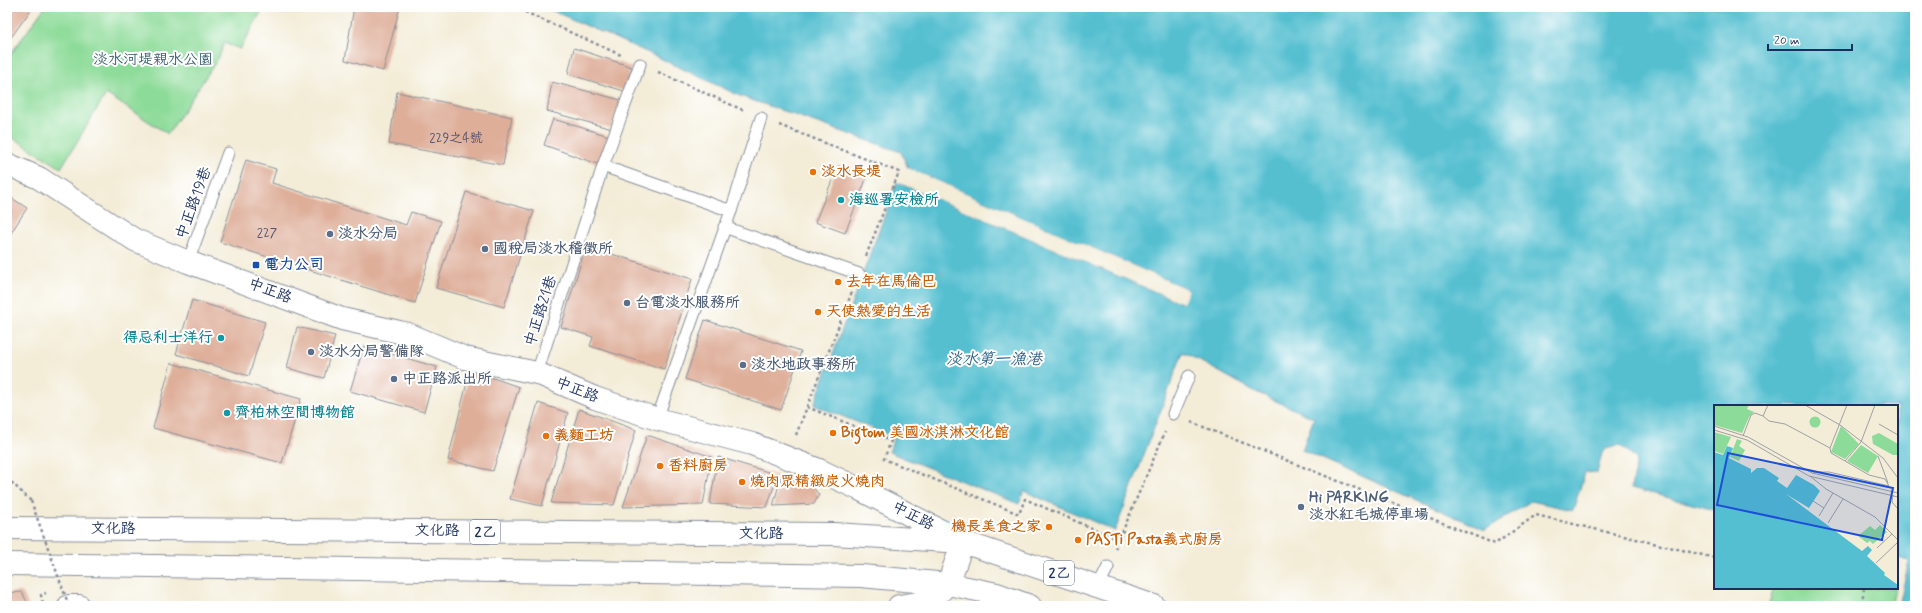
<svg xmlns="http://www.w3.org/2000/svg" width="1922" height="613" viewBox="0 0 1922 613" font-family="Mynerve,'LXGW WenKai TC',sans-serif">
<rect width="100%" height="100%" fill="#fff"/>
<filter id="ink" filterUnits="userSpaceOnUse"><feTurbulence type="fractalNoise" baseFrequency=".025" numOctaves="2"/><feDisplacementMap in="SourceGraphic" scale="8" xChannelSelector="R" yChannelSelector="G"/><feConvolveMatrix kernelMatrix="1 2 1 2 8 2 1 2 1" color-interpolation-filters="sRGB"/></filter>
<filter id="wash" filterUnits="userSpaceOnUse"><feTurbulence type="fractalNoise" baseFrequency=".012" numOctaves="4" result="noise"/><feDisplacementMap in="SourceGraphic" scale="16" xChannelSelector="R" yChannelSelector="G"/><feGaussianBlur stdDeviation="0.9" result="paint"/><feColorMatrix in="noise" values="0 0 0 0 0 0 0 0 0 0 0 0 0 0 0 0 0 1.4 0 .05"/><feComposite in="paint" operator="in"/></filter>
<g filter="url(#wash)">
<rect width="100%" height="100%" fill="#f3ecd7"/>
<g fill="#8ddb99" stroke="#54857c">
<path d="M45,7H264L240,49L224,43L219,57L168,134L106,94L61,168L7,134V59Z"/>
<path d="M1774,588H1895L1891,606H1768Z"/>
</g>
<path fill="#54bfd0" stroke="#387797" d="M544,7H1915V606H1899L1909,561L1897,558V406H1715V510L1631,488L1637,459L1620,445L1603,450L1597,472L1585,473L1573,510L1531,501L1485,530L1302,450L1314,418L1258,393L1183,352L1115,531L1024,491L1019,504L889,452L894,437L814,405L897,182L1182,303L1189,290L908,168L901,152L740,96L651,54Z"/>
<path fill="#f3ecd7" d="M908,168L1189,290L1183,303L897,182L898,181L1182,300L1187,291L907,170Z"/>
<g id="blocks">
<g fill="#deae99">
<path d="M7,7H33L7,43Z"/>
<path d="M354,7H400L383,71L345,60Z"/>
<path d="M574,48L632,67L624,91L568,74Z"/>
<path d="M552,82L621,100L612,129L547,111Z"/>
<path d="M397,92L512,117L503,165L389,144Z"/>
<path d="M553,119L609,136L600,165L544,145Z"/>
<path d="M246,160L276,169L272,183L406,225L411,212L441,221L415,303L220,242Z"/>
<path d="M838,166L867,177L845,233L815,222Z"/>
<path d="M466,192L534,211L504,307L436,288Z"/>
<path d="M7,195L27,208L7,239Z"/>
<path d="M586,246L692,279L664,369L590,346L593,337L561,327Z"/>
<path d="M192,300L265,322L249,376L176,354Z"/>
<path d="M705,320L801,351L781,410L685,379Z"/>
<path d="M297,327L335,336L324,378L287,368Z"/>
<path d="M364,346L437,367L424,412L350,391Z"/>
<path d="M171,363L301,399L282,463L153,428Z"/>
<path d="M470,370L519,387L493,471L448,460Z"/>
<path d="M538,403L568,413L542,506L510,499Z"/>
<path d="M579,409L636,430L614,505L551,503Z"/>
<path d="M647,435L712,457L703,505L623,507Z"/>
<path d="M718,457L778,475L767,507L710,504Z"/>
<path d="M781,477L799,480L812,486L819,495L814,504L773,506Z"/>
<path d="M22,592L29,606H7V593Z"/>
</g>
</g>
</g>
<g filter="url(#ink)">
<use href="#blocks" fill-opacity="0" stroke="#878e9a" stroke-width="1"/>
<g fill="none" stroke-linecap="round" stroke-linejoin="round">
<g stroke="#878e9a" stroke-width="13">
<g id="lane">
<path d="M603,166L731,211"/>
<path d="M724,227L859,274"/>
<path d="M188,262L228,153"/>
<path d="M537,373L603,166L640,64"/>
<path d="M1173,414L1189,376"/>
<path d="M657,419L731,211L761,118"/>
<path d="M1098,587L1108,567"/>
</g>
</g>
<g stroke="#878e9a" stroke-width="24">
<g id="street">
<path d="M7,164L39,178L135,240L188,262L342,319L408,334L465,358L537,373L595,398L657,419L752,444L819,470L859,489L963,542L948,584L930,601L899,606"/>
<path d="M69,606H79"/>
</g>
</g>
<g stroke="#878e9a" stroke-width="24">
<g id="primary">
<path d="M7,528L834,534L963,542L1154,606"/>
<path d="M7,564L861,576L948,584L997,594L1030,606"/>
</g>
</g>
<g stroke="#878e9a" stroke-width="2.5" stroke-dasharray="3 3" stroke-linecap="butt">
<path d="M514,7L623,56"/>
<path d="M658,72L743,110"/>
<path d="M779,125L899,172L866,256"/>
<path d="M807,407L891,441L884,459L1019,514L1025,499L1119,540"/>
<path d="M1191,422L1495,544L1536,515L1715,558"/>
<path d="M796,435L852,292"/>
<path d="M7,478L31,501"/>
<path d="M1115,549L1165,432"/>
<path d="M44,602L42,601L41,595L46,593"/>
<path d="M1862,603L1864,588"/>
<path d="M1862,606V603L1885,606"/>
</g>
<use href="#lane" stroke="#fff" stroke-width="11"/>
<use href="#street" stroke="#fff" stroke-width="22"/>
<use href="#primary" stroke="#fff" stroke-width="22"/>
<path stroke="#878e9a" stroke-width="2.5" stroke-dasharray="3 3" stroke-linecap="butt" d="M31,501L69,606"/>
</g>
</g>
<g fill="#e8710a" stroke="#fff" stroke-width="1.5">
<circle cx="813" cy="172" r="4"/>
<circle cx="838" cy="282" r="4"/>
<circle cx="818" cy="312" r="4"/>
<circle cx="833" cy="433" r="4"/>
<circle cx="546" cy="436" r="4"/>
<circle cx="660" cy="466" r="4"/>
<circle cx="742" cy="482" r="4"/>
<circle cx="1049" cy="527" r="4"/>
<circle cx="1078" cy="540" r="4"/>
</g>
<g fill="#0f9aa8" stroke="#fff" stroke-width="1.5">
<circle cx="841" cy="200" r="4"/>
<circle cx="221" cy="338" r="4"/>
<circle cx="227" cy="413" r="4"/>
</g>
<g fill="#5c6f8a" stroke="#fff" stroke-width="1.5">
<circle cx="330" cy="234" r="4"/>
<circle cx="485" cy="249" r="4"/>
<circle cx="627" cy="303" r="4"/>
<circle cx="311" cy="352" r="4"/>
<circle cx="743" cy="365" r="4"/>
<circle cx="394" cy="379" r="4"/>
<circle cx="1301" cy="507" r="4"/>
</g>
<rect fill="#1a4fb4" stroke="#fff" stroke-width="1.5" x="252" y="261" width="8" height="8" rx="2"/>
<g text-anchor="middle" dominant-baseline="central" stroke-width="4" stroke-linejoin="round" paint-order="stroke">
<g font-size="13" fill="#4c4f6d">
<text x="456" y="138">229之4號</text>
<text x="267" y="233">227</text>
</g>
<g fill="#fff" stroke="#5f6d8e" stroke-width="1">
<rect x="470" y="520" width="30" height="24" rx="3"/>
<rect x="1044" y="561" width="30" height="24" rx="3"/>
</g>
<g font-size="14" font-weight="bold" fill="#1b2f5e">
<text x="485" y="532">2乙</text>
<text x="1059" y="573">2乙</text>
</g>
<g font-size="15" fill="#3d6370" stroke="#fff">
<text x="153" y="60">淡水河堤親水公園</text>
</g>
<g font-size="15" font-weight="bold" fill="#c56008" stroke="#fff" text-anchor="start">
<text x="821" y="172">淡水長堤</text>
<text x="846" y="282">去年在馬倫巴</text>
<text x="826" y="312">天使熱愛的生活</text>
<text x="841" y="433">Bigtom 美國冰淇淋文化館</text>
<text x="554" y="436">義麵工坊</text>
<text x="668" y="466">香料廚房</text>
<text x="750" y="482">燒肉眾精緻炭火燒肉</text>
<text x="1041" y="527" text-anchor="end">機長美食之家</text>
<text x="1086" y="540">PASTi Pasta義式廚房</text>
</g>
<g font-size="15" font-weight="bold" fill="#0d838f" stroke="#fff" text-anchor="start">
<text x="849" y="200">海巡署安檢所</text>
<text x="213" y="338" text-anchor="end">得忌利士洋行</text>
<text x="235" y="413">齊柏林空間博物館</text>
</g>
<g font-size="15" fill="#1b2f5e" stroke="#fff">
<text transform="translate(194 203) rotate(-70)">中正路19巷</text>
<text transform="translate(270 291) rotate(21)">中正路</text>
<text transform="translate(541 311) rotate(-72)">中正路21巷</text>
<text transform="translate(577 390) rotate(22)">中正路</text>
<text transform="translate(913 516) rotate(27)">中正路</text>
<text x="113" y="529">文化路</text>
<text x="437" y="531">文化路</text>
<text x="761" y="534">文化路</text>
</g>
<g font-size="15" font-weight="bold" fill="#4e5e75" stroke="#fff" text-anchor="start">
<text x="338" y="234">淡水分局</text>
<text x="493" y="249">國稅局淡水稽徵所</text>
<text x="635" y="303">台電淡水服務所</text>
<text x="319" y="352">淡水分局警備隊</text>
<text x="751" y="365">淡水地政事務所</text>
<text x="402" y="379">中正路派出所</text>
<text x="1309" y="498">Hi PARKING<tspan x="1309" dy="17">淡水紅毛城停車場</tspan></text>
</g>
<g font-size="15" font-weight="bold" fill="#164399" stroke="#fff" text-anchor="start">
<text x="264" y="265">電力公司</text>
</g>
<g font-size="16" font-style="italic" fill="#2f6186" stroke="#fff">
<text x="994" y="359">淡水第一漁港</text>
</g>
</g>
<g transform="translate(1714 405)">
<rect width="184" height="184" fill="#f3ecd7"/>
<path d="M0,0H35L33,4L40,7L35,12L28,28L0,20ZM95.5 17a5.5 5.5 0 1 1 11 0a5.5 5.5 0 1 1-11 0ZM127,21L145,39L131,54L117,47ZM0,27L17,32L9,49L0,46ZM165,28L184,39V50H179L159,39L158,31ZM23,34L28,36L25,41L31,45L25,56L16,52ZM147,40L164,51L154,68L133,56ZM166,120L173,127L159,139L156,136L153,138L144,131L156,121L161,125Z" fill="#8ddb99"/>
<path d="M13,41L19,43L15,53L37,64V68L43,63H50L65,73L63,76L73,83L82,70L100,80L106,86L95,103L72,89L148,146L154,141L158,145L153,151L171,168L170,170L184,180V184H0V47L9,50Z" fill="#54bfd0"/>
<path fill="none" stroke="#9da0a7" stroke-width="1" d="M91,0L126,20L169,53L184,73M49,11L55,16L71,19L116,43M165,19L184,30M0,21L34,32L98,68L184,88M0,25L33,35L95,71L184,92M29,31L37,10L41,8L49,11L54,0M116,43L117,48L131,56L147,37L161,0M116,43L133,0M164,51L174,78M99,67H115L175,81L171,74L155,70L131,56M96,71L112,84L161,112L184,135M179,90L178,97L184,104M99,96L110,103M105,111L119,88M114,118L129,94M163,143L178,129M162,158L184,137"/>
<path fill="#1d4ed8" fill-opacity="0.15" stroke="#1d4ed8" stroke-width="2" d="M14,48L179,83L168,135L3,100Z"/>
<rect width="184" height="184" fill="none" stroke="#1b2f5e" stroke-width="2"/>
</g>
<rect width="1922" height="613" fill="none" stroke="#fff" stroke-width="24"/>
<path d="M1768 44v6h84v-6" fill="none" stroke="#1b2f5e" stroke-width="2"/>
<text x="1774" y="44" font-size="12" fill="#1b2f5e" stroke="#ffffff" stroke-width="3" paint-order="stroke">20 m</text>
</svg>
